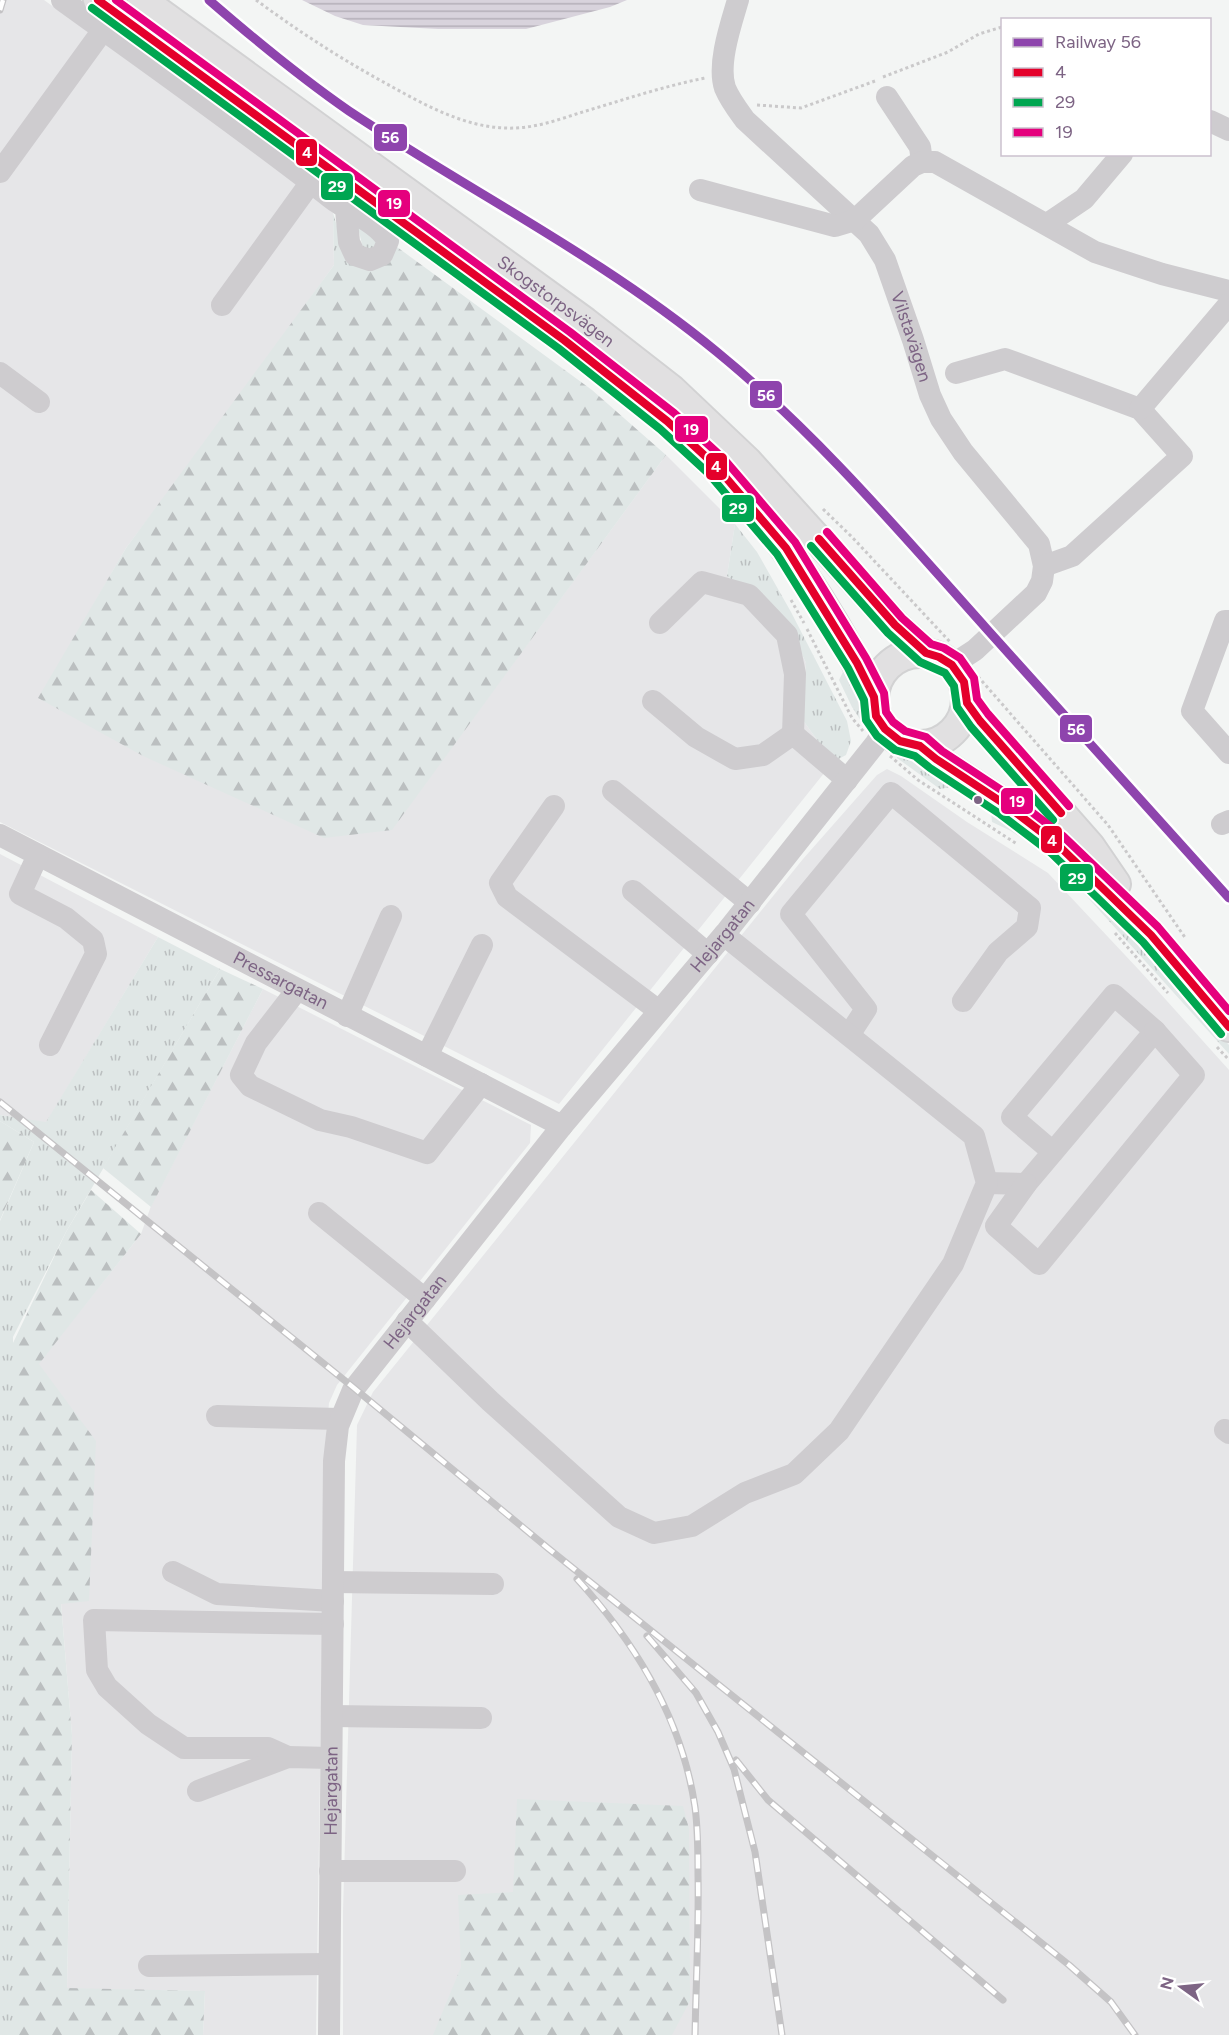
<svg xmlns="http://www.w3.org/2000/svg" width="1229" height="2035" viewBox="0 0 1229 2035" font-family="Figtree,sans-serif">
<defs>
<pattern id="grass-tufts" width="24" height="20" patternUnits="userSpaceOnUse" patternTransform="scale(1.5)"><rect width="24" height="20" fill="#e0e7e6"/><path d="M3 7l-1-3M5 7V3M7 7l1-3M15 17l-1-3M17 17v-4M19 17l1-3" fill="none" stroke="#bbbfc0"/></pattern>
<pattern id="forest-firs" width="22" height="20" patternUnits="userSpaceOnUse" patternTransform="scale(1.5)"><rect width="22" height="20" fill="#e0e7e6"/><path d="M5 1l3.5 6h-7zM16 11l3.5 6h-7z" fill="#bbbfc0"/></pattern>
<pattern id="water-rules" width="6" height="5" patternUnits="userSpaceOnUse" patternTransform="scale(1.5)"><rect width="6" height="5" fill="#d8d3dc"/><path d="M0 2.5h6" fill="none" stroke="#b4afb8"/></pattern>
</defs>
<rect width="100%" height="100%" fill="#f3f5f4"/>
<g fill="#e6e6e8">
<path d="M0,0H44L312,192L333,213L334,265L224,418L126,548L39,699L391,830L666,455L735,524L727,576L764,603L793,635L806,663L802,719L833,762L559,1104L0,822Z"/>
<path d="M887,769L901,776L967,822L1048,873L1140,971L1229,1070V2035H343V1911L357,1425L373,1392L803,859L877,775Z"/>
<path d="M0,854L158,937L46,1123L0,1115Z"/>
<path d="M263,989L531,1125L530,1143L337,1385L329,1403L325,1449L316,2035H203L205,1991L67,1989L72,1735L61,1603L89,1600L38,1364L141,1234L151,1206Z"/>
</g>
<g fill="url(#grass-tufts)">
<path d="M333,213L346,256L355,265H334Z"/>
<path d="M358,227L379,241L372,252L363,249Z"/>
<path d="M735,524L757,552L791,612L847,721L851,741L846,755L833,762L802,719L806,663L793,635L764,603L727,576Z"/>
<path d="M852,664L866,713L865,727L852,707L839,680L844,670Z"/>
<path d="M897,755C919,754 937,771 954,782L951,787L940,789L897,758Z"/>
<path d="M991,811L1009,817L1106,908L1229,1045V1054L1053,859L1011,831L992,822Z"/>
<path d="M158,937L220,969L66,1232L13,1337V2035H0V1221L34,1142L0,1121V1115L46,1122Z"/>
</g>
<g fill="url(#forest-firs)">
<path d="M397,247L592,390L666,455L392,830L324,838L143,756L38,698L126,548L334,265H355Z"/>
<path d="M220,969L263,989L151,1207L103,1168Z"/>
<path d="M0,1121L34,1142L0,1220Z"/>
<path d="M91,1190L141,1234L39,1364L96,1441L89,1601L61,1604L72,1735L67,1988L205,1991L203,2035H13V1343L66,1232Z"/>
<path d="M517,1799L683,1806L689,1829L690,2001L672,2035H433L461,1967L458,1895L513,1892Z"/>
</g>
<path fill="url(#water-rules)" d="M302,0H627L610,7L526,29H438L363,25L335,16Z"/>
<g fill="none" stroke-linecap="round" stroke-linejoin="round">
<g stroke="#d2d2d3" stroke-width="32">
<g id="major">
<path d="M98,0C211,84 327,166 441,250C534,318 633,384 715,466C780,531 833,615 874,697"/>
<path id="s4" d="M142,0L585,322L671,389L747,461L895,625L926,653"/>
<circle cx="920" cy="699" r="46"/>
<path d="M967,703L980,721L1090,846L1116,884"/>
<path d="M920,746L936,759L1006,805L1057,844L1151,935L1229,1027"/>
</g>
</g>
<g stroke="#cac9ca" stroke-width="3" stroke-dasharray="3 3" stroke-linecap="butt">
<path d="M256,0C298,31 341,59 387,84C432,109 480,136 533,126C551,123 569,116 586,111C626,99 665,86 705,78"/>
<path d="M1049,20H1052"/>
<path d="M883,77L948,52L979,34L1002,27"/>
<path d="M757,105L801,108L875,81"/>
<path d="M823,509L852,537L951,643"/>
<path d="M791,600L804,623"/>
<path d="M807,629L852,718L863,731"/>
<path d="M974,672L1108,825L1186,939"/>
<path d="M890,756L918,780L1017,844"/>
<path d="M1115,933L1168,993"/>
<path d="M1217,1047L1229,1060"/>
</g>
<g stroke="#cecccf" stroke-width="22">
<path d="M62,0C152,65 243,129 331,198C349,212 377,222 388,241L382,255L370,260L355,255L349,242L346,209"/>
<path id="s1" d="M738,0C731,24 717,64 725,88C730,100 737,109 745,120L869,234L885,260L913,340L930,395L941,419L963,452L1039,544L1044,566L1042,581L1036,593L975,650L952,665"/>
<path d="M887,97L920,147L922,162"/>
<path d="M1210,121L1229,130"/>
<path d="M0,172L103,30"/>
<path d="M700,190L835,226L855,220L913,166L922,162H935L1095,252L1162,274L1229,291"/>
<path d="M1047,224L1084,199L1122,154"/>
<path d="M222,305L311,182"/>
<path d="M0,373L39,402"/>
<path d="M956,373L1005,359L1140,409L1182,456L1072,556L1044,566"/>
<path d="M1140,409L1229,304"/>
<path d="M1229,621H1225L1192,711L1229,753"/>
<path d="M660,623L702,582L749,595L787,635L795,674L793,734"/>
<path d="M653,701L696,737L735,759L763,755L793,734L847,780"/>
<path d="M613,791L750,903"/>
<path d="M554,806L500,883L507,897L659,1011"/>
<path d="M1222,824L1229,821"/>
<path id="s2" d="M0,835L562,1126"/>
<path d="M38,855L20,894L66,918L93,940L96,954L50,1045"/>
<path d="M633,891L708,954"/>
<path d="M297,990L256,1043L241,1075L250,1086L320,1120L351,1127L427,1153L481,1084"/>
<path d="M347,1016L391,916"/>
<path d="M849,1035L866,1009L791,914L891,793L1030,908L1027,927L998,952L963,1001"/>
<path d="M427,1056L482,945"/>
<path d="M987,1183L1026,1184L1155,1031L1114,995L1012,1117L1053,1152"/>
<path d="M1026,1184L996,1226L1039,1264L1194,1075L1155,1031"/>
<path d="M319,1213L425,1299"/>
<path d="M407,1321L490,1401L619,1517L654,1533L692,1526L745,1493L794,1474L839,1431L953,1264L987,1183L974,1136L724,935"/>
<path d="M217,1416L340,1419"/>
<path d="M1225,1430L1229,1433"/>
<path d="M173,1572L217,1594L333,1601"/>
<path d="M333,1582L493,1584"/>
<path d="M332,1716L481,1718"/>
<path d="M288,1757L268,1748H184L148,1724L107,1687L97,1670L94,1620L333,1624"/>
<path d="M198,1791L288,1757L331,1758"/>
<path d="M330,1871H455"/>
<path d="M149,1966L329,1964"/>
<path id="s3" d="M329,2035L334,1461L338,1426L353,1390L562,1126L727,931L876,743L885,729"/>
</g>
<use href="#major" stroke="#e1e0e1" stroke-width="28"/>
<g stroke="#c4c3c5" stroke-width="7">
<g id="rail">
<path d="M0,10L3,0"/>
<path d="M0,1102L354,1388L549,1549L1069,1965L1111,2002L1135,2035"/>
<path d="M577,1579C636,1643 682,1720 695,1807C698,1829 698,1853 698,1875C699,1928 696,1982 695,2035"/>
<path d="M647,1636L696,1693L718,1732L734,1769L755,1852L782,2035"/>
<path d="M736,1760L768,1800L1003,2000"/>
</g>
</g>
<use href="#rail" stroke="#fff" stroke-width="4.5" stroke-dasharray="14" stroke-linecap="butt"/>
<g stroke="#fff" stroke-width="12">
<g id="bus-1">
<path d="M98,0L564,340L667,421L716,466L786,548L857,663L874,697L876,716L885,729L900,741L920,746L936,759L1006,805L1057,844L1151,935L1229,1027"/>
<path d="M819,539L895,625L926,653L939,657L952,665L964,682L967,703L980,721L1061,813"/>
</g>
</g>
<g stroke="#fff" stroke-width="12">
<g id="bus-2">
<path d="M92,8L558,348L660,429L708,473L777,554L848,668L864,700L866,720L877,736L895,750L915,756L930,768L1000,814L1050,852L1143,942L1221,1034"/>
<path d="M811,546L888,633L920,662L945,673L954,686L957,707L971,727L1053,820"/>
</g>
</g>
<g stroke="#fff" stroke-width="12">
<g id="bus-3">
<path d="M116,0L570,332L674,413L724,459L795,542L866,658L884,693L886,712L893,722L905,731L926,737L942,751L1012,797L1063,836L1158,927L1229,1011"/>
<path d="M827,532L902,618L931,644L944,648L960,658L974,678L977,699L988,714L1069,806"/>
</g>
</g>
<use href="#bus-1" stroke="#e4002b" stroke-width="8"/>
<use href="#bus-2" stroke="#00a651" stroke-width="8"/>
<use href="#bus-3" stroke="#e5007d" stroke-width="8"/>
<g stroke="#fff" stroke-width="14">
<path id="rail-1" d="M209,0C254,39 300,77 349,111C471,192 603,258 717,352C816,433 900,532 985,627C1066,718 1148,808 1229,898"/>
</g>
<use href="#rail-1" stroke="#8e44ad" stroke-width="9"/>
</g>
<circle fill="#7d6484" stroke="#fff" stroke-width="2" cx="978" cy="800" r="5"/>
<g text-anchor="middle" dominant-baseline="central" stroke-width="6" stroke-linejoin="round" paint-order="stroke">
<g font-size="18" fill="#7d6484" stroke="#fff">
<text stroke="none"><textPath href="#s4" startOffset="512">Skogstorpsvägen</textPath></text>
<text stroke="none"><textPath href="#s1" startOffset="408">Vilstavägen</textPath></text>
<text stroke="none"><textPath href="#s3" startOffset="1234">Hejargatan</textPath></text>
<text stroke="none"><textPath href="#s2" startOffset="316">Pressargatan</textPath></text>
<text stroke="none"><textPath href="#s3" startOffset="748">Hejargatan</textPath></text>
<text stroke="none"><textPath href="#s3" startOffset="244">Hejargatan</textPath></text>
</g>
</g>
<g stroke="#fff" stroke-width="2">
<rect x="373" y="123" width="35" height="29" rx="6" fill="#8e44ad"/>
<rect x="295" y="138" width="23" height="29" rx="6" fill="#e4002b"/>
<rect x="320" y="172" width="34" height="29" rx="6" fill="#00a651"/>
<rect x="377" y="189" width="34" height="29" rx="6" fill="#e5007d"/>
<rect x="749" y="380" width="34" height="29" rx="6" fill="#8e44ad"/>
<rect x="674" y="415" width="35" height="28" rx="6" fill="#e5007d"/>
<rect x="705" y="452" width="23" height="29" rx="6" fill="#e4002b"/>
<rect x="721" y="494" width="34" height="29" rx="6" fill="#00a651"/>
<rect x="1059" y="714" width="34" height="29" rx="6" fill="#8e44ad"/>
<rect x="1000" y="787" width="34" height="28" rx="6" fill="#e5007d"/>
<rect x="1040" y="825" width="23" height="29" rx="6" fill="#e4002b"/>
<rect x="1059" y="863" width="35" height="29" rx="6" fill="#00a651"/>
</g>
<g font-size="16" text-anchor="middle" font-weight="bold" fill="#fff">
<text x="390" y="143">56</text>
<text x="307" y="158">4</text>
<text x="337" y="192">29</text>
<text x="394" y="209">19</text>
<text x="766" y="401">56</text>
<text x="691" y="435">19</text>
<text x="716" y="472">4</text>
<text x="738" y="514">29</text>
<text x="1076" y="735">56</text>
<text x="1017" y="807">19</text>
<text x="1052" y="846">4</text>
<text x="1077" y="884">29</text>
</g>
<rect x="1001" y="18" width="210" height="138" fill="#ffffff" stroke="#cbc1ce" stroke-width="1.5"/>
<rect x="1013" y="38" width="30" height="9" fill="#8e44ad" stroke="#cbc1ce" stroke-width="1.5"/>
<text x="1055" y="48" font-size="18" fill="#7d6484">Railway 56</text>
<rect x="1013" y="68" width="30" height="9" fill="#e4002b" stroke="#cbc1ce" stroke-width="1.5"/>
<text x="1055" y="78" font-size="18" fill="#7d6484">4</text>
<rect x="1013" y="98" width="30" height="9" fill="#00a651" stroke="#cbc1ce" stroke-width="1.5"/>
<text x="1055" y="108" font-size="18" fill="#7d6484">29</text>
<rect x="1013" y="128" width="30" height="9" fill="#e5007d" stroke="#cbc1ce" stroke-width="1.5"/>
<text x="1055" y="138" font-size="18" fill="#7d6484">19</text>
<g transform="translate(1181 1987) rotate(285)" stroke="#ffffff" stroke-width="4.5" paint-order="stroke">
<path d="M0-4.5L10 22L0 15L-10 22Z" fill="#7d6484"/>
<text y="-9" font-size="16" font-weight="bold" text-anchor="middle" fill="#7d6484">N</text>
</g>
</svg>
